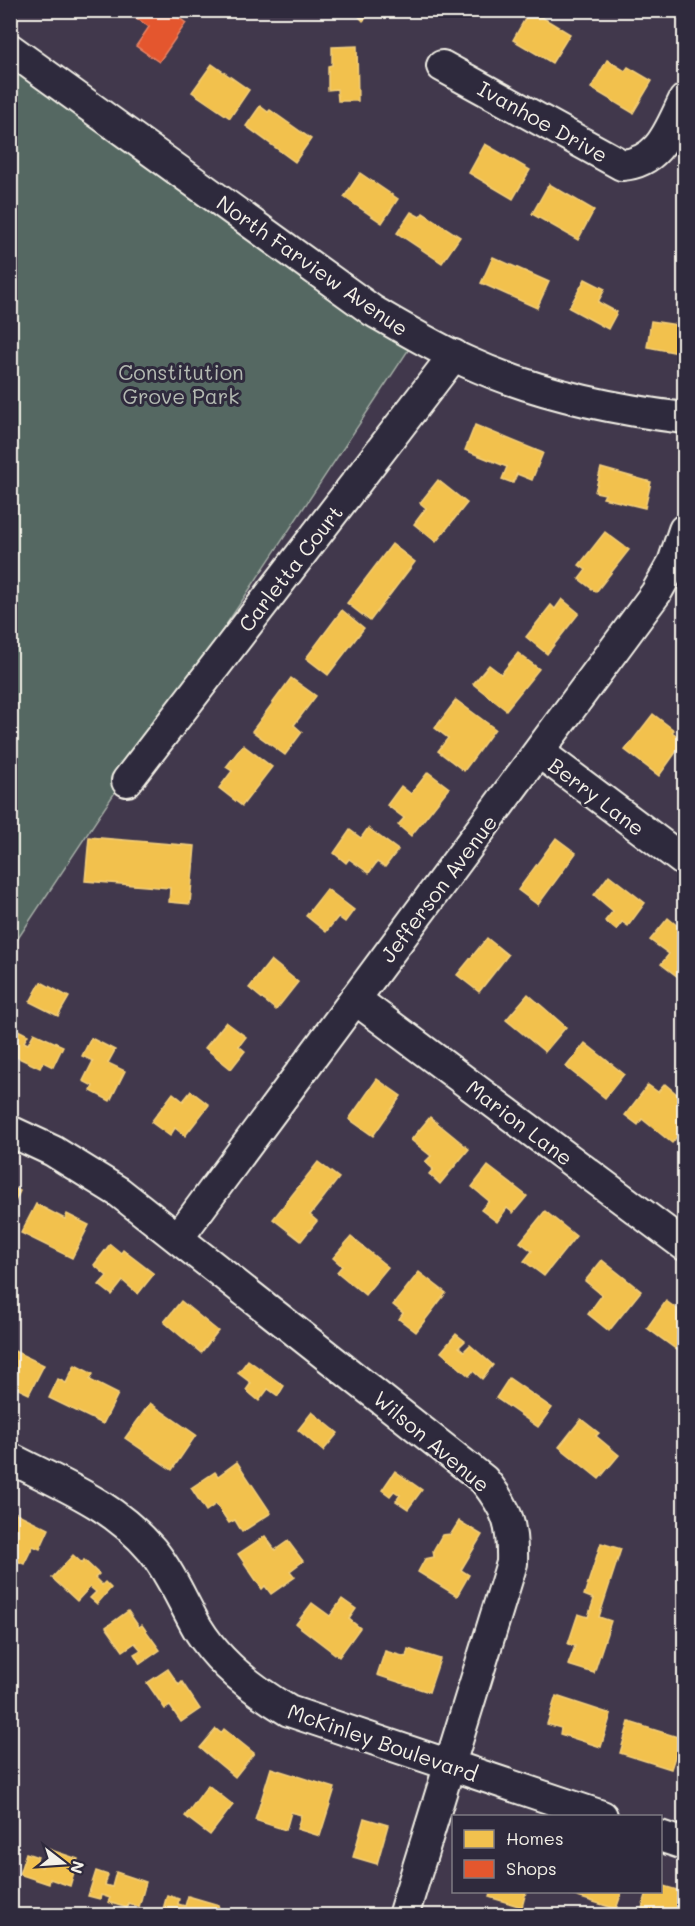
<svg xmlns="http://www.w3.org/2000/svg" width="695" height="1926" viewBox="0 0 695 1926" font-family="Mali,sans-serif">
<rect width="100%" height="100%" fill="#41384c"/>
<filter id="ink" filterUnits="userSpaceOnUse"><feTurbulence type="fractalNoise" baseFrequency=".0167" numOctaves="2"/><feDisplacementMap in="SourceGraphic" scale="12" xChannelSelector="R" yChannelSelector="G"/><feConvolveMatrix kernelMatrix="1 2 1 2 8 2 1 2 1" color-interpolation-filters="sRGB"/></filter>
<g filter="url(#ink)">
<path fill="#546862" stroke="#a4aca5" stroke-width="1.5" d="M11,49L417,337L11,949Z"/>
<g fill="#f2c14e" stroke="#f3cf7c" stroke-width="1.5">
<path d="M353,10H374L363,21Z"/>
<path d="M530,10L570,34L552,63L513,40Z"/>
<path d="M357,46L358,101H338L337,89L328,90V66L332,65V47Z"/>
<path d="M607,60L625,71L628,67L652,81L633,113L591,88Z"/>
<path d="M212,64L249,90L230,118L192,92Z"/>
<path d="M260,106L268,112L270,110L311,139L295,162L246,126Z"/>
<path d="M485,144L530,170L513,199L469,173Z"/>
<path d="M360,173L398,199L382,223L344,197Z"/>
<path d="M549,184L594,210L578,240L532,214Z"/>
<path d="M411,212L420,217L423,213L460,237L442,263L397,233Z"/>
<path d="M493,257L549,282L537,308L481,283Z"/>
<path d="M585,279L605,289L598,302L617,312L608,329L569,308Z"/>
<path d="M651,321L684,326V354L647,347Z"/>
<path d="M475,425L543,453L532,480L517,474L513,483L502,479L507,467L465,450Z"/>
<path d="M601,468L651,482L645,508L603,498L605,494L595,492Z"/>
<path d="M438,480L467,503L436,542L414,524L426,508L420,503Z"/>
<path d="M605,532L629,550L596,592L579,579L586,570L579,565Z"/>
<path d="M392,544L415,562L370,621L347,603Z"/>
<path d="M562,599L579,613L547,654L526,637L551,605L555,609Z"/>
<path d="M342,610L364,628L328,675L306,658Z"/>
<path d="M518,653L539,669L506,710L473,684L489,665L501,674Z"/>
<path d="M291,678L316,696L294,725L302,732L285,755L252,731Z"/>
<path d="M456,700L495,729L464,771L438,751L448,738L435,728Z"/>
<path d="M653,714L674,730L672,732L684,741L659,776L625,750Z"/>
<path d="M243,745L272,767L242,806L219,788L232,771L226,767Z"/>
<path d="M428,772L449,788L411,836L398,825L404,818L387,805L401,786L411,794Z"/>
<path d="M368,828L398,850L385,867L377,862L369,873L349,859L346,863L334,853L350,830L361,838Z"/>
<path d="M89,837L195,846L190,904L169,902L170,888L85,881Z"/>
<path d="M556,838L576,853L538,905L518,890Z"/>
<path d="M609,875L645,903L628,926L622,922L616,930L605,921L613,911L594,895Z"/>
<path d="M327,889L354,910L345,922L338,917L326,932L306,916Z"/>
<path d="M668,918L684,931V969L678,977L661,964L669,954L650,940Z"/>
<path d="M487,938L508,955L479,992L457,975Z"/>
<path d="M271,960L298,982L276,1010L249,988Z"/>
<path d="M41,982L69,997L58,1016L30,1002Z"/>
<path d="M528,994L566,1027L545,1052L506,1020Z"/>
<path d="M226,1022L246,1037L239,1046L245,1051L231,1069L205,1048Z"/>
<path d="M14,1028L28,1035L24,1042L28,1044L34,1033L63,1046L53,1067L43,1062L40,1068L10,1054V1036Z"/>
<path d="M91,1038L115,1050L108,1063L125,1071L110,1101L91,1091L93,1086L83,1081L93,1061L82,1056Z"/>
<path d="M585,1043L624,1074L605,1098L566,1067Z"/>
<path d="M377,1079L401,1096L373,1136L349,1119Z"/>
<path d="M665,1084L684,1100V1110L680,1116L684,1119V1128L672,1143L642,1119L638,1125L625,1115L648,1085L658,1092Z"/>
<path d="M191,1091L209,1105L185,1136L175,1128L170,1136L151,1122L173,1093L183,1101Z"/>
<path d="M430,1117L469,1149L440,1184L429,1174L433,1169L425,1162L431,1156L411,1140Z"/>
<path d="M318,1162L339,1178L310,1215L317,1221L301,1241L273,1219Z"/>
<path d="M488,1166L527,1196L513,1213L507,1208L497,1222L481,1210L489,1201L472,1187Z"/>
<path d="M10,1186L20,1191L10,1212Z"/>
<path d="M36,1204L65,1219L67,1214L89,1225L72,1258L21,1233Z"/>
<path d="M545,1211L576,1236L544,1276L524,1261L532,1251L520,1242Z"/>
<path d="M351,1237L388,1267L365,1295L337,1272L342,1266L333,1258Z"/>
<path d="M110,1244L121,1253L123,1250L154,1274L138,1294L123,1281L112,1295L99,1285L107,1276L94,1265Z"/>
<path d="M602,1260L641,1291L609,1331L588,1314L602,1295L585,1281Z"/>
<path d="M419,1272L446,1293L416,1332L399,1319L403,1313L393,1305Z"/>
<path d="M181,1301L218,1331L201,1353L164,1322Z"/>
<path d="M666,1301L684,1314V1355L647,1328Z"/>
<path d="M456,1334L465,1341L459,1347L464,1351L470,1345L493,1365L482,1379L473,1371L469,1376L441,1352Z"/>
<path d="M10,1349L44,1365L29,1394L10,1385Z"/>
<path d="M248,1360L284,1386L278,1396L268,1389L259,1401L246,1390L251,1383L238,1373Z"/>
<path d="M75,1365L93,1374L90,1380L118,1394L103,1424L49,1398L58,1379L66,1383Z"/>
<path d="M509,1378L552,1408L538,1427L496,1398Z"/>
<path d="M150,1403L196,1435L172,1470L125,1438Z"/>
<path d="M312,1412L338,1433L323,1451L298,1430Z"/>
<path d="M581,1419L599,1433L596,1436L619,1455L599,1479L559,1447Z"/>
<path d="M237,1462L271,1513L242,1532L235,1520L229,1523L216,1504L206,1511L191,1488L215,1472L218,1476Z"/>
<path d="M395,1471L422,1490L408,1509L396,1501L400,1495L394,1491L390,1496L382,1490Z"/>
<path d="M10,1510L49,1529L40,1549L33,1546L24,1564L10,1558Z"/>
<path d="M459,1521L482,1535L461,1570L469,1575L457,1596L418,1572L425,1559L434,1557L433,1551L442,1535L451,1534Z"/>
<path d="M265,1536L275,1550L288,1541L303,1561L290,1571L295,1577L271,1594L265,1586L262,1589L238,1554Z"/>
<path d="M601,1543L621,1549L599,1617L611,1621L594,1673L568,1665L575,1646L568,1644L578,1614L588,1617L594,1599L584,1595Z"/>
<path d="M73,1555L82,1563L84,1560L99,1574L95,1578L102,1585L105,1582L111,1588L97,1604L90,1598L96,1592L90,1587L77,1601L52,1578Z"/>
<path d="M342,1599L356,1609L349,1619L360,1628L339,1657L296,1624L312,1603L330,1616Z"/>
<path d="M128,1611L139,1627L142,1625L160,1650L140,1664L134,1654L141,1650L135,1643L123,1651L106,1627Z"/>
<path d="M408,1649L440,1659L429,1692L377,1675L385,1651L406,1657Z"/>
<path d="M168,1669L179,1685L182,1682L200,1709L181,1722L170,1706L165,1709L147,1683Z"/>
<path d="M556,1696L611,1714L601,1747L560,1734L561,1728L547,1724Z"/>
<path d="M629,1722L681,1738L671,1769L620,1753Z"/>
<path d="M216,1729L221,1733L224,1729L254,1753L235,1777L200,1748Z"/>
<path d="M271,1768L335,1788L320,1836L297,1829L301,1815L291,1812L286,1830L255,1820Z"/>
<path d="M208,1785L233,1805L210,1835L185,1816Z"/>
<path d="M364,1818L388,1825L377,1864L353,1857Z"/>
<path d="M48,1849L78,1859L70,1886L50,1879L49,1884L19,1874L26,1853L38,1857L35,1865L42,1867Z"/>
<path d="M96,1871L108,1875L105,1885L112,1887L116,1872L146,1882L139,1907L128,1903L127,1908L108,1902L110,1898L101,1895L100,1899L88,1896Z"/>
<path d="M660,1885L684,1892V1916L640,1915L647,1892H660Z"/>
<path d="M491,1892H526L522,1907L489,1897Z"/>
<path d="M562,1892H622L616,1909Z"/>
<path d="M167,1895L179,1899L178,1904L185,1906L188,1896L219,1905L216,1916H161Z"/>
</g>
<path fill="#e4572e" stroke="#e98566" stroke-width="1.5" d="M125,10H168L186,23L159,62L136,46L149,27Z"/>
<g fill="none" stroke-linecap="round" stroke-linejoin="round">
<g stroke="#f4f1e8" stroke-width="34">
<g id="minor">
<path d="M10,49L373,311C404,329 434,347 467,362C535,393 610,409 684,418"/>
<path d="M442,66L622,165C660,162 669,130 684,100"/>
<path d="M539,752L684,861"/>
<path d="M127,781L454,355"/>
<path d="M355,999L684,1245"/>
<path d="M10,1131L53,1151L119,1192L484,1480C508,1510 513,1525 512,1563L403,1916"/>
<path d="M178,1238L656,593L673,563L684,530"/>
<path d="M10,1458C62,1485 113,1504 152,1550C171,1573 183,1603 198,1629C219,1663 255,1691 289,1711L602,1816"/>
<path d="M660,1836L684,1844"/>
</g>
</g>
<use href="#minor" stroke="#2f2a3d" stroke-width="30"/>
</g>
</g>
<g text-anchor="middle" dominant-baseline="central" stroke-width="6" stroke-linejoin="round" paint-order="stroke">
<g font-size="21" fill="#f4f1e8" stroke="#2f2a3d">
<text transform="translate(543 121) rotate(29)">Ivanhoe Drive</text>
<text transform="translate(313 265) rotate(35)">North Farview Avenue</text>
<text transform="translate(290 568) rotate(-52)">Carletta Court</text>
<text transform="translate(597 796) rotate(37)">Berry Lane</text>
<text transform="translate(438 888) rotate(-53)">Jefferson Avenue</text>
<text transform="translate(520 1122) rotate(37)">Marion Lane</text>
<text transform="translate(432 1441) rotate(40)">Wilson Avenue</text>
<text transform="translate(383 1742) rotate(19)">McKinley Boulevard</text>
</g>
<g font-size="21" fill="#b4bab2" stroke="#2f2a3d">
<text x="181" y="371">Constitution<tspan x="181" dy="24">Grove Park</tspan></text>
</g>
</g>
<rect width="695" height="1926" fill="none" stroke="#2f2a3d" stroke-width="36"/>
<rect x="18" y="18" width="659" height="1890" fill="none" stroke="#f4f1e8" stroke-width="2" filter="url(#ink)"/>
<rect x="452" y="1815" width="210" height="78" fill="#2f2a3d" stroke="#7e7a81" stroke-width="1.5"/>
<rect x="464" y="1830" width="30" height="18" fill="#f2c14e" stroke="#7e7a81" stroke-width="1.5"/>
<text x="506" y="1845" font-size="18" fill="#f4f1e8">Homes</text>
<rect x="464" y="1860" width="30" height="18" fill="#e4572e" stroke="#7e7a81" stroke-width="1.5"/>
<text x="506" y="1875" font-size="18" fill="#f4f1e8">Shops</text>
<g transform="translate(63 1863) rotate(107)" stroke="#2f2a3d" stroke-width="4.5" paint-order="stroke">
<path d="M0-4.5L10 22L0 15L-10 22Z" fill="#f4f1e8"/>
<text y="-9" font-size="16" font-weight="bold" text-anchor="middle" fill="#f4f1e8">N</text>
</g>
</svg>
